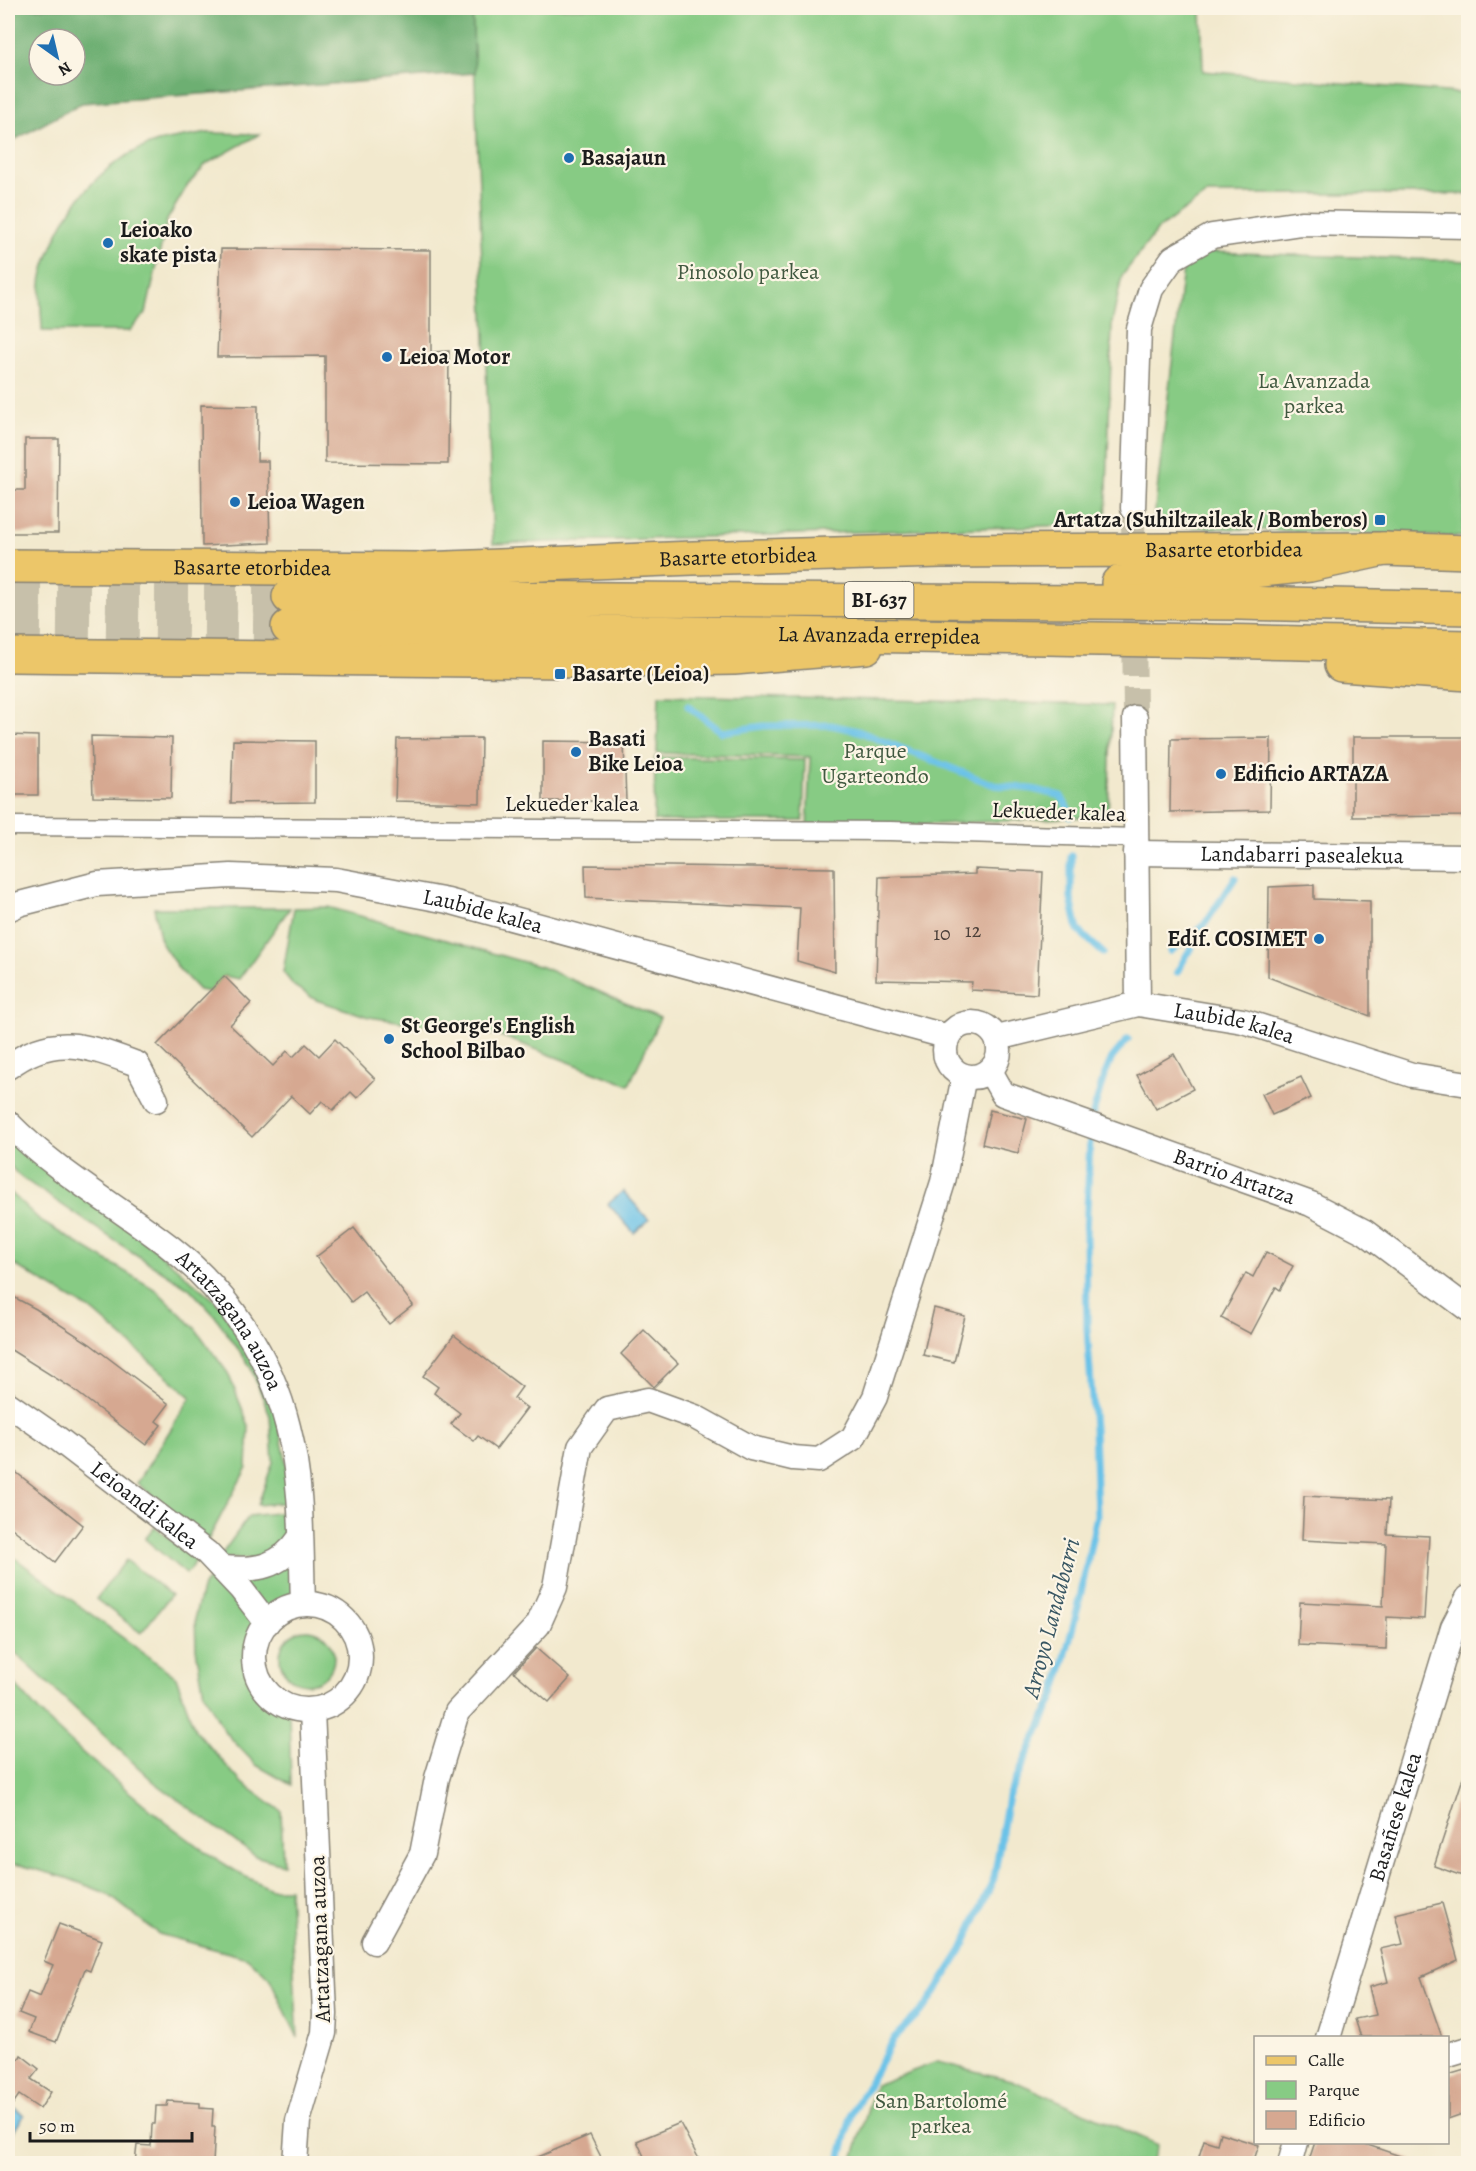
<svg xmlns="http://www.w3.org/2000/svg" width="1476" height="2171" viewBox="0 0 1476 2171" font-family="Alegreya,serif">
<rect width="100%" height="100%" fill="#fcf5e5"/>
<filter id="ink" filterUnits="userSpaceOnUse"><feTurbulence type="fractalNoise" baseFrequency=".0167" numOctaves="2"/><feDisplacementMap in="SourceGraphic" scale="12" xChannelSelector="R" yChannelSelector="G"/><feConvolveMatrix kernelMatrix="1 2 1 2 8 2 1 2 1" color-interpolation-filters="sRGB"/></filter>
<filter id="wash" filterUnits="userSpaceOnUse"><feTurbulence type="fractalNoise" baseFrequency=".008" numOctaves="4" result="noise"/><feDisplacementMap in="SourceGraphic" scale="24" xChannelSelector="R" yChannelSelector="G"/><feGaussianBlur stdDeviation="1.35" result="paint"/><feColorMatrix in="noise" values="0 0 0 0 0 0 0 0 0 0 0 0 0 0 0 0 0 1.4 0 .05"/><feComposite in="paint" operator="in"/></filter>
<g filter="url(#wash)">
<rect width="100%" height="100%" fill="#f2e9ce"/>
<g fill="#87cb84" stroke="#527450" stroke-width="1.5">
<path d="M472,8H1201L1203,71L1468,94V194H1207L1158,229L1122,276L1112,323L1106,524L493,544Z"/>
<path d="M208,133L260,134L206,164L187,186L167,220L146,313L129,331H42C42,316 39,300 41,285C41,273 47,260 51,249C70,201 106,158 158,142C174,138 191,136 208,133Z"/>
<path d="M1185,251L1468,261V435L1463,537L1153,526Z"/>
<path d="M659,695L1112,705L1108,816L807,830L810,757L657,753Z"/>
<path d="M655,757L805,760L803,821H654Z"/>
<path d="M328,907L542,967L660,1018L629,1085L501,1036L369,1017L316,1000L294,986L283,972L294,908Z"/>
<path d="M154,908H290L239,979L224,976L209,992L199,990L179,969L161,943Z"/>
<path d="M8,1131L109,1210L220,1305L273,1395L294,1502L258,1505L273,1462L270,1416L250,1366L215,1316L189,1288L129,1250L18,1175L8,1163Z"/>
<path d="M8,1190L42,1222L156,1290L195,1328L228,1373L249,1426L247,1467L208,1540L137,1483L191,1397L94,1312L8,1261Z"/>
<path d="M294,1511L296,1537L270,1560L219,1558L249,1516Z"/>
<path d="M155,1527L196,1561L186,1574L145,1539Z"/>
<path d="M297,1552L299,1600L282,1605L268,1615L233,1574Z"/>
<path d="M8,1553L176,1677L195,1730L240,1781L281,1811L283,1864L255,1856L154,1782L8,1646Z"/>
<path d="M126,1560L171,1595L141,1633L96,1599Z"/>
<path d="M216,1572L261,1623L250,1644V1672L265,1697L289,1712L291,1785L256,1765L225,1732L204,1694L196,1649L195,1615L203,1586Z"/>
<circle cx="307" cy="1657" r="27"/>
<path d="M8,1677L45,1718L85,1755L164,1821L207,1853L242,1875L271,1889H289L298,2038L269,1977L247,1958L159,1934L106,1893L67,1878L20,1865L8,1864Z"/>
<path d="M937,2062L1012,2080L1158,2145L1151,2163H852L875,2085Z"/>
</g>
<path fill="#6daf72" stroke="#446647" stroke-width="1.5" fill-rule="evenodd" d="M8,8H472L475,73L82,103L14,140L8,147ZM39,39H75V75H39Z"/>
<g fill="#6bc2e8" stroke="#446f82" stroke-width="1.5">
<path d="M623,1191L649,1220L634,1233L608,1204Z"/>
<path d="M10,2106L24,2115L11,2136L8,2134V2110Z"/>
</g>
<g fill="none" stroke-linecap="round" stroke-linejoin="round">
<g stroke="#6bc2e8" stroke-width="7">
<path d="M688,706L722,732L763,726L831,725L858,731L994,785L1032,789L1061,796L1070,812V816"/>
<path d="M1071,856V899L1078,930L1103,953"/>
<path d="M1171,951L1204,925L1235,878"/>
<path d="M1177,972L1201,930"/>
<path d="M1093,1114L1104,1076L1112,1058L1128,1039"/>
<path d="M839,2164L852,2113L894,2038L927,2005L962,1950L994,1878L1008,1797L1055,1695L1078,1607L1097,1515L1094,1428L1087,1328L1086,1233L1090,1139"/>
</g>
</g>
<g id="blocks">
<g fill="#d6a891">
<path d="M221,249L431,250V352L449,351L448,464L325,463V356L217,357Z"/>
<path d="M201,405L258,406L257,461H268L270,543L202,546Z"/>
<path d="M25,439H59L58,533H8V490H25Z"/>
<path d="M8,735L38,736V795H8Z"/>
<path d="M91,736L172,738L171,798L93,797Z"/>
<path d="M1353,737H1468V816L1353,817Z"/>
<path d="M481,738L480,803L395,801L397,739Z"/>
<path d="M1271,738L1270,810L1170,812L1171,739Z"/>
<path d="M233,740L315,741V802L231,803Z"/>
<path d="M543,741L624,742L626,801H543Z"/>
<path d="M585,865L834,868L835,972L797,961L800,908L586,898Z"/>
<path d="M975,869L1043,872L1037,994L971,990L972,982L876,980L879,877L975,874Z"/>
<path d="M1314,885V899L1370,901V1016L1268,977L1269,887Z"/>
<path d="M224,976L251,1003L230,1025L273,1066L287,1051L293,1057L306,1044L319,1056L335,1039L375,1079L357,1098L351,1092L333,1110L322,1101L310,1114L291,1096L252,1137L157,1045Z"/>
<path d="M1174,1054L1193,1089L1156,1109L1137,1075Z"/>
<path d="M1301,1077L1311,1098L1272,1115L1262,1094Z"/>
<path d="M990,1110L1027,1119L1018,1153L982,1144Z"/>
<path d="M354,1228L413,1305L389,1324L364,1292L351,1302L316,1257Z"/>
<path d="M1266,1252L1293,1266L1280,1290L1276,1287L1251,1334L1221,1318L1246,1273L1253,1277Z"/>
<path d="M8,1294L36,1309L90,1344L169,1404L156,1421L161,1425L146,1445L70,1387L8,1348Z"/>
<path d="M934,1308L965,1316L954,1362L923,1355Z"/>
<path d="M644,1330L678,1363L654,1387L621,1354Z"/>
<path d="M454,1335L522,1387L514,1398L527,1408L496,1449L478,1436L474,1441L451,1424L460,1413L434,1393L438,1387L423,1376Z"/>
<path d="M8,1466L83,1525L55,1562L8,1525Z"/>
<path d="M1304,1496L1389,1500L1387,1534L1429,1536L1424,1619L1387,1617L1386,1649L1298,1645L1300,1602L1383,1606L1386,1544L1302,1540Z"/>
<path d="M536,1648L570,1678L549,1702L514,1672Z"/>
<path d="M1465,1772L1468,1773V1878L1434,1866Z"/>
<path d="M1442,1903L1458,1960L1421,1977L1442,2037H1361L1355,2019L1376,2015L1369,1987L1388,1982L1380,1949L1403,1944L1395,1914Z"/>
<path d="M59,1924L102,1940L90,1971L85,1969L56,2042L29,2032L34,2019L19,2013L28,1992L40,1997L53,1965L44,1961Z"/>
<path d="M8,2050L19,2059L21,2055L39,2069L31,2079L51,2092L40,2109L19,2095L8,2111Z"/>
<path d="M1468,2069V2112L1448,2119V2075Z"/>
<path d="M168,2101L200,2103V2108L213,2109L212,2127H215L213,2163H135L137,2145L151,2146L152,2124H155L156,2106H167Z"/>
<path d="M680,2123L701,2163H647L637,2141Z"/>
<path d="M1220,2133L1259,2145L1253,2163H1197L1204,2140L1217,2144Z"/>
<path d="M590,2135L604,2163H524Z"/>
<path d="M1315,2142H1359L1412,2160V2163H1308Z"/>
</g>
</g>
</g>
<g filter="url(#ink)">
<use href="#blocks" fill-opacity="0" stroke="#878275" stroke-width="1.5"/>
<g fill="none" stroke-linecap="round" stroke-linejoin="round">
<path stroke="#c7c0aa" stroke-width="24" stroke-dasharray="24 12" stroke-linecap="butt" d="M1133,508L1135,718"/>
<g stroke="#c7c0aa" stroke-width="33" stroke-dasharray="33 16" stroke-linecap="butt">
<path d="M8,595L289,597"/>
<path d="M8,623L288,627"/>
</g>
<g stroke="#878275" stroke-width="21">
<path id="pedestrian" d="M8,826L890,831L1136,838"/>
</g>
<g stroke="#878275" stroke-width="27">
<g id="minor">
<path d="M1133,508L1139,329L1151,289L1173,258L1212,236L1301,223L1468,226"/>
<path d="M1135,718L1138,1004"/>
<path id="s1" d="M1136,853L1468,857"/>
<path id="s2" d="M8,909L19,904L97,884L231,876L336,880L448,901L949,1037"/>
<circle cx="972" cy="1050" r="27"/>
<path id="s3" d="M997,1038L1138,1004L1243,1021L1412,1075L1468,1084"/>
<path d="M8,1067C54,1032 87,1046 137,1064L156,1100"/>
<path id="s4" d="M990,1071L1003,1094L1311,1204L1365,1232L1468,1309"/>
<path id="s5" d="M8,1123C56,1172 116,1205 170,1247C228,1292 271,1357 288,1427C303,1484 301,1546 303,1604"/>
<path id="s6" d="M8,1404L57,1438L207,1553L241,1589L267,1623"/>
<path d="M222,1568C255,1571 280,1568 300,1538"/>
<circle cx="307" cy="1657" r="53"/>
<path d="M374,1942L422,1854L437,1778L457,1712L538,1625L555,1587L580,1447L607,1409L648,1400L695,1417L751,1448L793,1458L819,1460L853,1438L875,1397L943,1182L964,1076"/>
<path id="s7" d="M1328,2038L1453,1627L1468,1598"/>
<path d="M1448,2055L1468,2049"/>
<path d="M295,2164L298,2121L324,2033L325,2014L312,1710"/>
<path d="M1290,2164L1296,2142"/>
</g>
</g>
<g stroke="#878275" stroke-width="36">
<g id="primary">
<path id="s8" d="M8,566L422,569L693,558L941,551L1384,549L1468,552"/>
<path d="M8,655L561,661L734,658L866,647"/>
</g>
</g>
<g stroke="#878275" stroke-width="36">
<g id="trunk">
<path d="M1118,583L1205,576L1310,565L1384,549"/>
<path d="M289,597L1238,603L1468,608"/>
<path id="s9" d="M288,627C682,634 1075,636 1468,647"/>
<path d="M1341,665L1468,674"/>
</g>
</g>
<use href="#pedestrian" stroke="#fff" stroke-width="18"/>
<use href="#minor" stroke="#fff" stroke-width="24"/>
<use href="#primary" stroke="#ecc669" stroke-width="33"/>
<use href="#trunk" stroke="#ecc669" stroke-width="33"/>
</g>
</g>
<g fill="#1f6fb2" stroke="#fcf5e5" stroke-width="2">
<circle cx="569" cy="158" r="6"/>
<circle cx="108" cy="243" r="6"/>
<circle cx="387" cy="357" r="6"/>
<circle cx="235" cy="502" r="6"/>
<rect x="1374" y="514" width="12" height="12" rx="3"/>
<rect x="554" y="668" width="12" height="12" rx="3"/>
<circle cx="576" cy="752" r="6"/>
<circle cx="1221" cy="774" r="6"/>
<circle cx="1319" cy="939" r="6"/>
<circle cx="389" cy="1039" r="6"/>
</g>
<g text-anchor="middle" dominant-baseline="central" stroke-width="4.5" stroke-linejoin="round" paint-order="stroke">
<g font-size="20" fill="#4a3f39">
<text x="973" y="930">12</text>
<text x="942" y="933">10</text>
</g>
<rect fill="#fcf5e5" stroke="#5f5d58" stroke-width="1.5" x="844.5" y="582" width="69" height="36" rx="4.5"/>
<g font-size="21" font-weight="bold" fill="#1c1c1c">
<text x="879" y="600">BI-637</text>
</g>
<g font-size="22" font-weight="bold" fill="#1c1c1c" stroke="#fcf5e5" text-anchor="start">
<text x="581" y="158">Basajaun</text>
<text x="120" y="230">Leioako<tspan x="120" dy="25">skate pista</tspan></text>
<text x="399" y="357">Leioa Motor</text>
<text x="247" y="502">Leioa Wagen</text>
<text x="1368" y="520" text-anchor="end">Artatza (Suhiltzaileak / Bomberos)</text>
<text x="572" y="674">Basarte (Leioa)</text>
<text x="588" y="739">Basati<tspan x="588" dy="25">Bike Leioa</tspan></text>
<text x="1233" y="774">Edificio ARTAZA</text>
<text x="1307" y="939" text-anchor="end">Edif. COSIMET</text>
<text x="401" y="1026">St George's English<tspan x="401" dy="25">School Bilbao</tspan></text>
</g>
<g font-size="22" fill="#415940" stroke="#fcf5e5">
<text x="748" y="272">Pinosolo parkea</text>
<text x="1314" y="381">La Avanzada<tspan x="1314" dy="25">parkea</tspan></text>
<text x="875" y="751">Parque<tspan x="875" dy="25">Ugarteondo</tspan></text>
<text x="941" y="2101">San Bartolomé<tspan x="941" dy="25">parkea</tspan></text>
</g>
<g font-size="22" fill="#1c1c1c" stroke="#fcf5e5">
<text stroke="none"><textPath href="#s8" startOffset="1216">Basarte etorbidea</textPath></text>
<text stroke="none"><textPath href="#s8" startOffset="730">Basarte etorbidea</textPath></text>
<text stroke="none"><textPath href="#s8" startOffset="244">Basarte etorbidea</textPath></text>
<text stroke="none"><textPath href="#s9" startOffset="591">La Avanzada errepidea</textPath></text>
<text x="572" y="804">Lekueder kalea</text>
<text transform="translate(1059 812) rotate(2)">Lekueder kalea</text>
<text stroke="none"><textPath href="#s1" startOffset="166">Landabarri pasealekua</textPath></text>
<text stroke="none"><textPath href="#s2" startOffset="482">Laubide kalea</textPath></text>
<text stroke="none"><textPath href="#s3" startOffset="243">Laubide kalea</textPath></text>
<text stroke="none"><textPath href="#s4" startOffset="272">Barrio Artatza</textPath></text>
<text stroke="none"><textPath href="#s5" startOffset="300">Artatzagana auzoa</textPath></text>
<text stroke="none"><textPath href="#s6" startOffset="170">Leioandi kalea</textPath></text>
<text stroke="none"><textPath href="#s7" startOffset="231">Basañese kalea</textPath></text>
<text transform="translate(320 1939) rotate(-92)">Artatzagana auzoa</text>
</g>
<g font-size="24" font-style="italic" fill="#385663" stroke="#fcf5e5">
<text transform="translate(1051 1618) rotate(-75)">Arroyo Landabarri</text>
</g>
</g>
<rect width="1476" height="2171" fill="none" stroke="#fcf5e5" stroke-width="30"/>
<rect x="1254" y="2036" width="195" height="108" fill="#fcf5e5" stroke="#a29e95" stroke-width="1.5"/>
<rect x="1266" y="2056" width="30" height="9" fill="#ecc669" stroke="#a29e95" stroke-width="1.5"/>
<text x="1308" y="2066" font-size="18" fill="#1c1c1c">Calle</text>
<rect x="1266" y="2081" width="30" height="18" fill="#87cb84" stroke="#a29e95" stroke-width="1.5"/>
<text x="1308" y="2096" font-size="18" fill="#1c1c1c">Parque</text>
<rect x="1266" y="2111" width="30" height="18" fill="#d6a891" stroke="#a29e95" stroke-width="1.5"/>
<text x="1308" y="2126" font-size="18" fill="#1c1c1c">Edificio</text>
<g transform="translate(57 57) rotate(146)"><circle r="28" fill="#fcf5e5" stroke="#a29e95" stroke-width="1.5"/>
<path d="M0-4.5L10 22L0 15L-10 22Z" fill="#1f6fb2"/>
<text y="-9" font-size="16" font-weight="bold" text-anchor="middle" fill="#1c1c1c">N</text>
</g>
<path d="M30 2132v9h162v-9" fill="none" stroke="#1c1c1c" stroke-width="3"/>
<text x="39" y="2132" font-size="18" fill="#1c1c1c" stroke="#fcf5e5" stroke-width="4.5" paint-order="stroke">50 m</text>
</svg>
